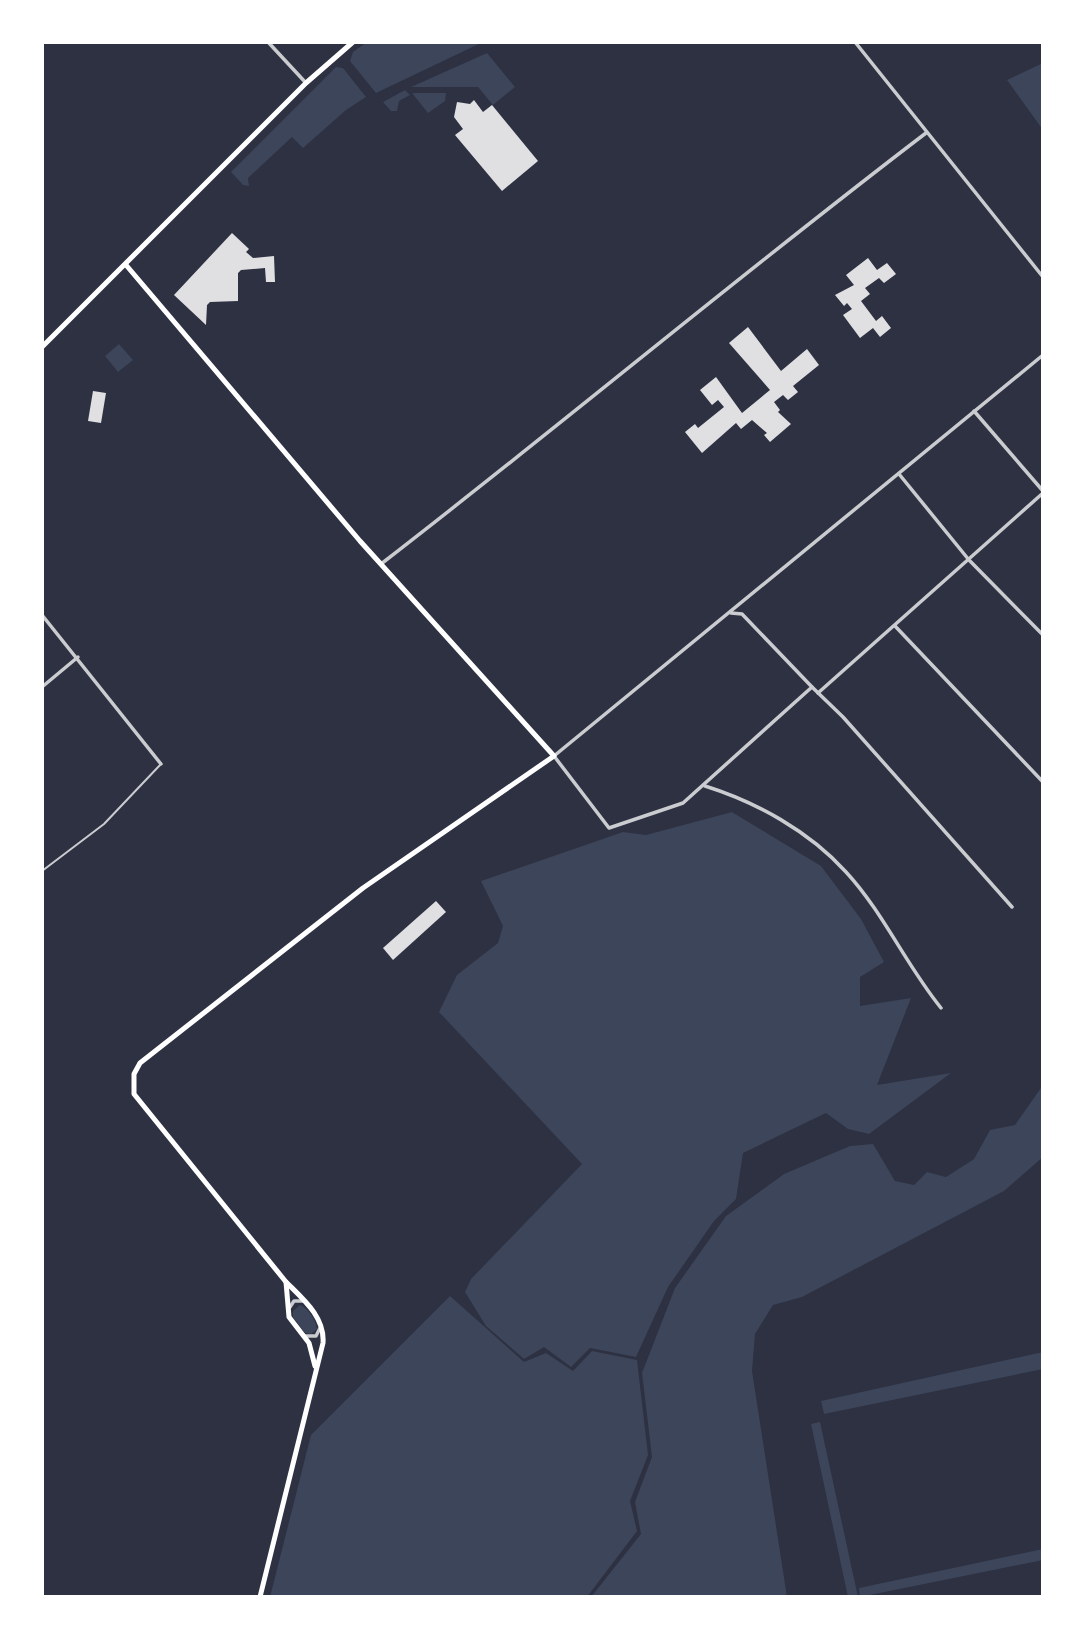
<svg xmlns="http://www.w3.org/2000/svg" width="1085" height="1639" viewBox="0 0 1085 1639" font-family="'Roboto Condensed',sans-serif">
<rect width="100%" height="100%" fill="#2d3142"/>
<g fill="#3c4559">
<path d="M367,42H483L376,93L350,61L353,52Z"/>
<path d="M487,53L515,87L493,105L478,87H411Z"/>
<path d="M1043,63V130L1007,80Z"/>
<path d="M336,67L343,68L366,97L346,110L303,148L292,137L248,178L249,186L243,185L231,172Z"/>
<path d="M405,90L410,95L399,101L397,111H391L383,102Z"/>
<path d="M412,93H446L445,101L428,113Z"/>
<path d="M119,344L133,360L118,372L105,356Z"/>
<path d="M732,812L821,866L861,919L884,962L860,977V1006L911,998L877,1085L951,1073L869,1134L848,1129L826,1113L743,1153L736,1199L714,1221L668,1287L636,1357L590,1348L571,1367L544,1347L524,1359L486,1326L465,1292L471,1279L582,1164L439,1012L457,975L498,943L503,926L481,881L623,832L646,835Z"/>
<path d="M1043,1085V1157L1004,1191L802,1297L773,1305L755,1334L752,1371L787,1597H591L641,1534L635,1502L652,1457L642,1373L675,1288L726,1216L784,1174L850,1146L873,1144L895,1181L914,1185L927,1172L946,1177L974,1159L990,1130L1015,1125Z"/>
<path d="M450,1296L524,1362L546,1353L573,1371L592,1351L637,1360L648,1455L630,1501L637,1531L587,1597H270L311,1435Z"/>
<path d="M300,1305C308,1308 316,1320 317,1329L311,1334L305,1333L293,1317V1311Z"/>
<path d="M1043,1352V1369L824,1414L821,1401Z"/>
<path d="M820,1422L858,1597H848L811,1424Z"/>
<path d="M1043,1549V1560L860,1597L859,1588Z"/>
</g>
<g fill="#e0e0e3">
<path d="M474,100L483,112L492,105L538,161L502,191L455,135L463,129L454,117L457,102L470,104Z"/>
<path d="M232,233L249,249L246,252L253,258L274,256L275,282H266L265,268L241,270L238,273V301L210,302L207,305L206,325L174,295Z"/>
<path d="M868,258L877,270L887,263L896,274L884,283L879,278L865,288L870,294L861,301L876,321L882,316L891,328L880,337L873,328L860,338L843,315L852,309L847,303L844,306L835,295L854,285L846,275Z"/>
<path d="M748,327L781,371L807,349L819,365L793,386L798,392L788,400L783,395L774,402L780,410L778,412L791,424L770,442L764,435L767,433L752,420L741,429L736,423L702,453L685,432L695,424L698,428L724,407L718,400L712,405L700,390L716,377L742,413L770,390L729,343Z"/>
<path d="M93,391L106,393L101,423L88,421Z"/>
<path d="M436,901L446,912L393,960L383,948Z"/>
</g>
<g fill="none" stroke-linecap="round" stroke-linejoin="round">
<path stroke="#caccd0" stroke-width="2" d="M42,871L104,824L161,764"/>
<g stroke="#caccd0" stroke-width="3.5">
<path d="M268,42L306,83"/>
<path d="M855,42L1043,277"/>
<path d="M974,411L1043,491"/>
<path d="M899,474L969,560L1043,635"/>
<path d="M381,564C565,422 742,273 926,133"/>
<path d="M731,613L742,614L812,687L683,803L609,828L554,756L1043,355"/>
<path d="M42,615L161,764"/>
<path d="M895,626L1043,782"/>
<path d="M42,687L78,657"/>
<path d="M812,687L843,717L1012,907"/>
<path d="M818,693L1043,493"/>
<path d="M705,786C756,802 809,831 846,872C883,912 906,965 941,1008"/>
<path d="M290,1307L294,1301H303"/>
<path d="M305,1336H316L320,1328"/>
</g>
<g stroke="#fff" stroke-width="5">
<path d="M126,265L360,541L554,756L363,888L140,1063L134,1074V1094L286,1282C303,1299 325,1317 323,1343L260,1597"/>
<path d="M42,347L306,83L353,42"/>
<path d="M286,1282L289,1317L309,1343L315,1366"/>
</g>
</g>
<rect width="1085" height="1639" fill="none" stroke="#ffffff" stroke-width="88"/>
</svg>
